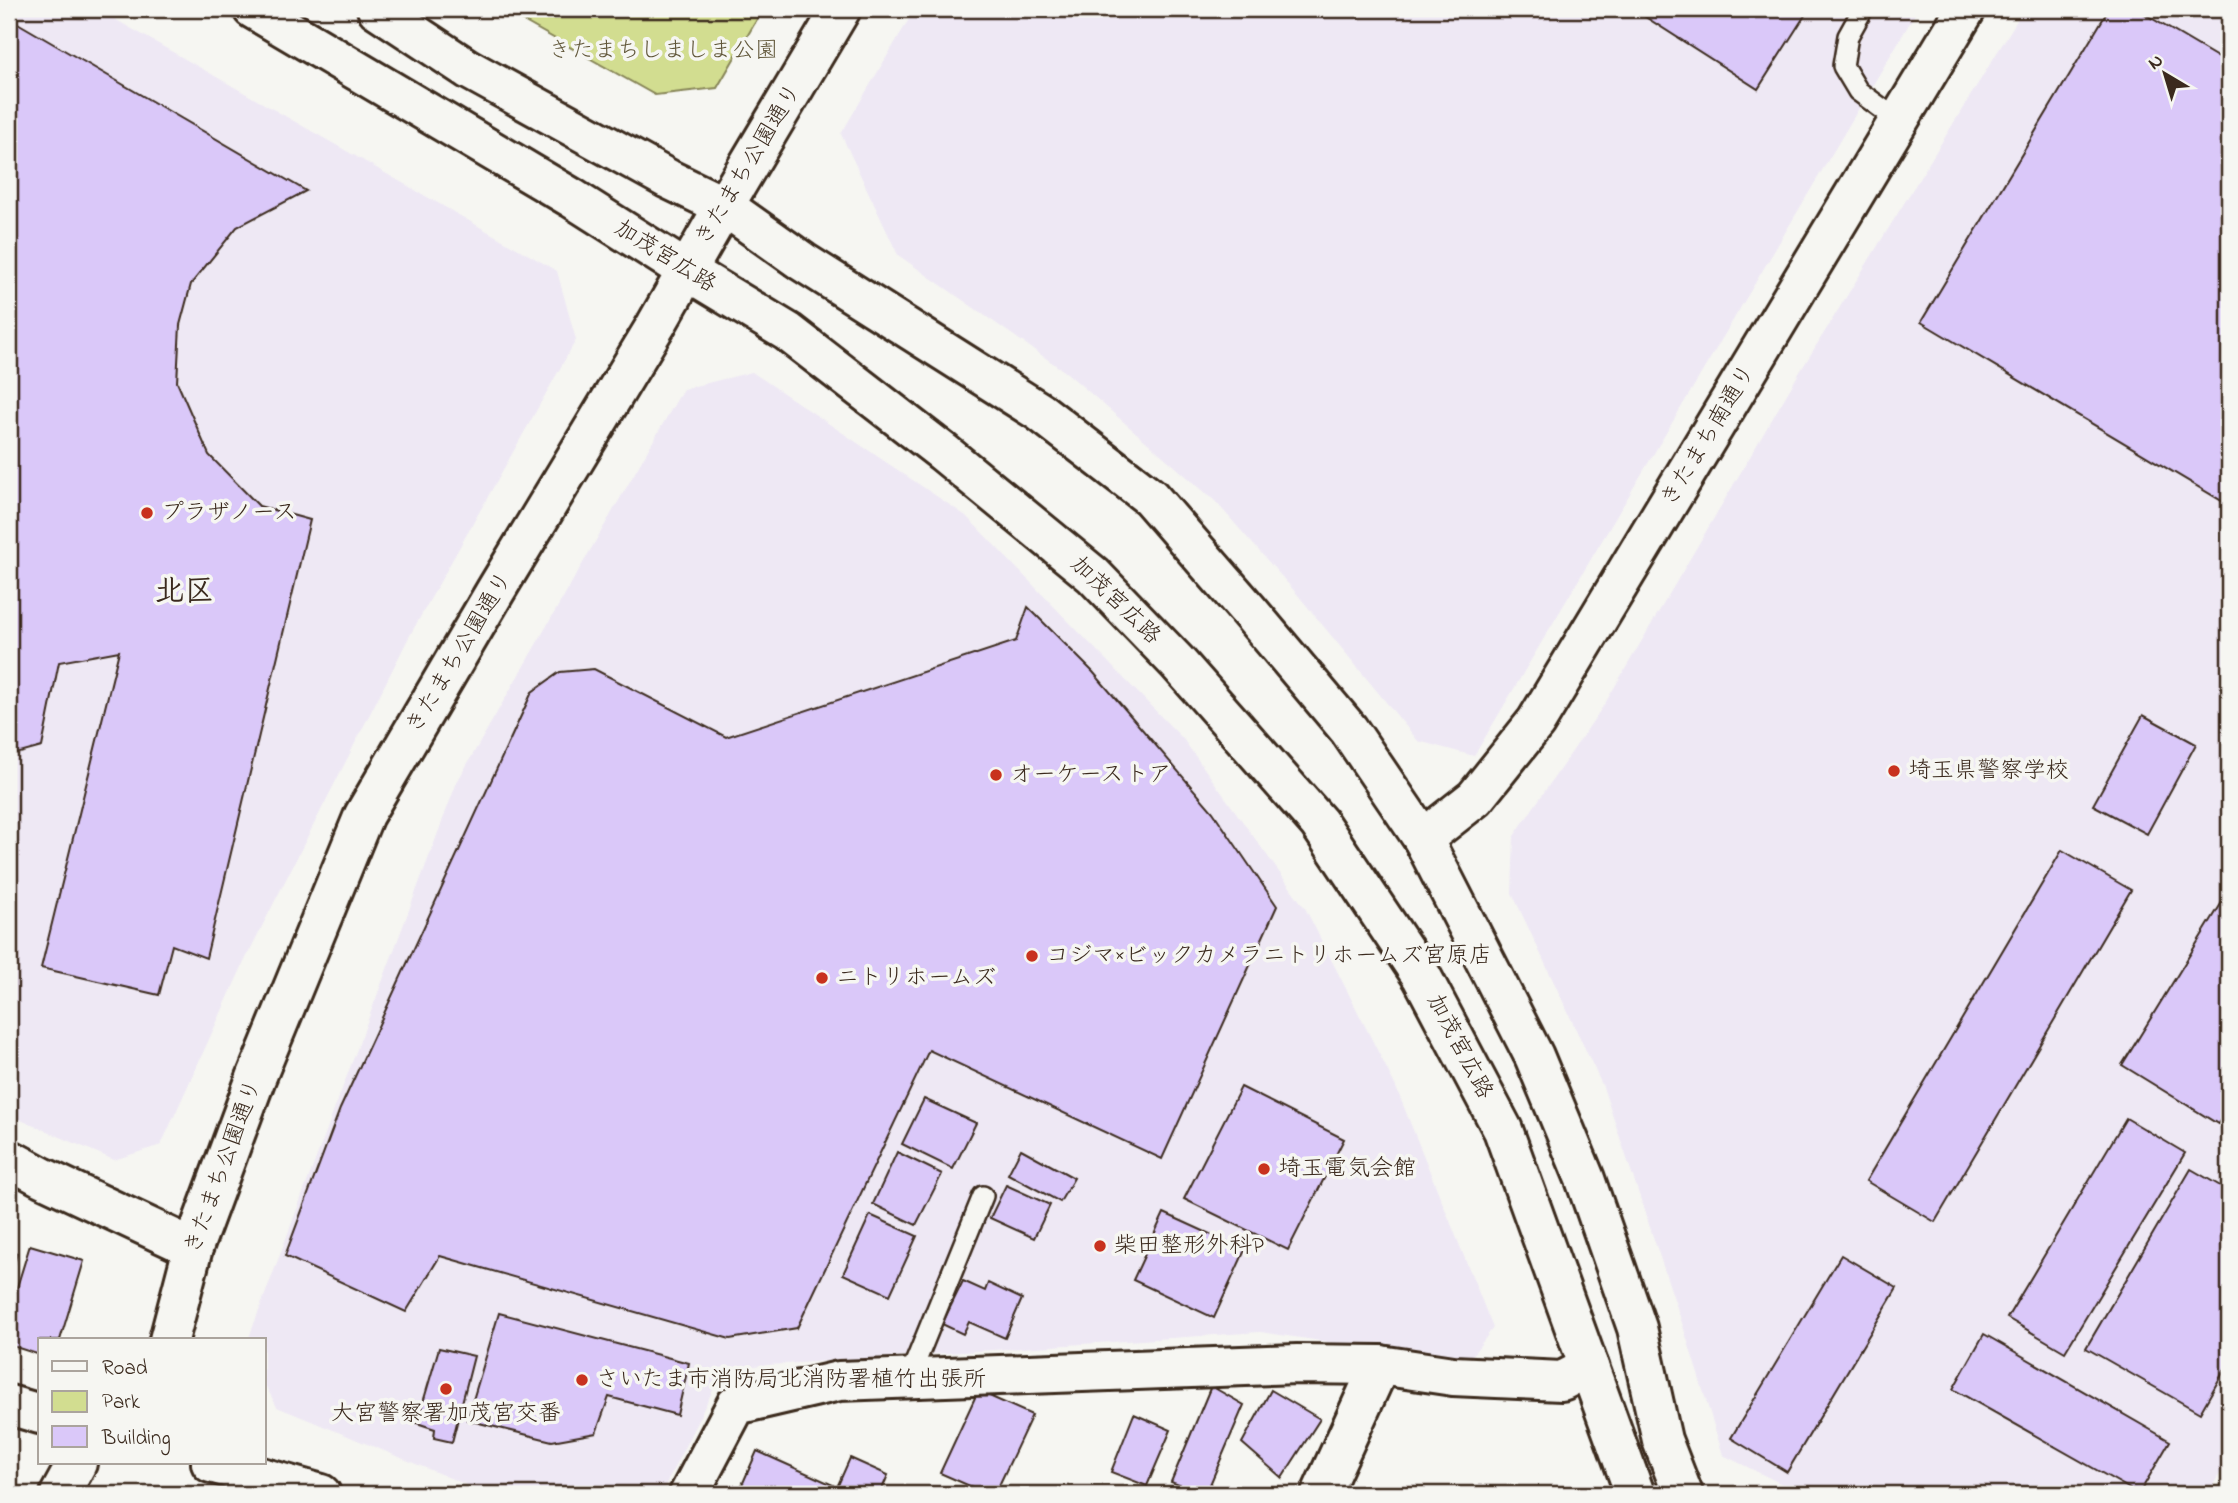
<svg xmlns="http://www.w3.org/2000/svg" width="2238" height="1503" viewBox="0 0 2238 1503" font-family="'Indie Flower','Klee One',sans-serif">
<rect width="100%" height="100%" fill="#f6f6f2"/>
<filter id="ink" filterUnits="userSpaceOnUse"><feTurbulence type="fractalNoise" baseFrequency=".0143" numOctaves="2"/><feDisplacementMap in="SourceGraphic" scale="14" xChannelSelector="R" yChannelSelector="G"/><feConvolveMatrix kernelMatrix="1 2 1 2 8 2 1 2 1" color-interpolation-filters="sRGB"/></filter>
<g filter="url(#ink)">
<g fill="#eee8f4">
<path d="M9,9H97L557,271L576,340L409,637L246,958L161,1145L114,1160L9,1115Z"/>
<path d="M915,9H1918L1474,756L1418,741L1297,594L1215,501L1067,373L898,255L841,134Z"/>
<path d="M2024,9H2229V1460L2207,1494H1802L1723,1455L1683,1326L1603,1087L1512,893L1514,836L1604,705L1798,375Z"/>
<path d="M752,372L966,516L1183,739L1305,908L1395,1085L1493,1328L1471,1357L1409,1354L1260,1332L724,1368L661,1494H489L277,1407L264,1383V1340H248L457,782L683,389Z"/>
</g>
<path fill="#d2dd90" stroke="#868457" stroke-width="2" d="M502,9H763L717,88L655,95Z"/>
<g fill="#dac8f9" stroke="#3b2a1e" stroke-width="2">
<path d="M1633,9H1809L1758,89Z"/>
<path d="M2109,9H2136L2229,64V500L2227,504L1921,322Z"/>
<path d="M9,18L306,191L237,227L191,284L180,325L177,382L209,455L259,506L310,520L206,958L172,945L159,995L41,968L119,651L59,662L42,747L9,756Z"/>
<path d="M1028,607L1093,672L1213,812L1277,906L1162,1159L929,1050L797,1328L730,1339L440,1256L406,1312L285,1256L340,1109L532,692L560,672L594,669L726,737L1016,641Z"/>
<path d="M2143,715L2196,744L2147,834L2093,805Z"/>
<path d="M2062,850L2131,890L1935,1222L1866,1181Z"/>
<path d="M2229,891V1106L2218,1124L2122,1065Z"/>
<path d="M1241,1087L1344,1139L1288,1250L1184,1199Z"/>
<path d="M924,1099L976,1123L953,1169L902,1144Z"/>
<path d="M2126,1118L2185,1153L2065,1352L2007,1318Z"/>
<path d="M1021,1149L1074,1178L1060,1202L1008,1174Z"/>
<path d="M897,1152L942,1174L916,1225L873,1204Z"/>
<path d="M2191,1169L2229,1191V1362L2200,1413L2086,1348Z"/>
<path d="M1006,1185L1050,1205L1034,1238L990,1218Z"/>
<path d="M1164,1213L1245,1250L1214,1318L1133,1280Z"/>
<path d="M870,1215L917,1236L890,1295L843,1274Z"/>
<path d="M30,1245L84,1261L60,1340H40V1355L9,1345V1313Z"/>
<path d="M9,1250L17,1253L9,1286Z"/>
<path d="M1841,1255L1897,1288L1787,1472L1731,1438Z"/>
<path d="M963,1281L985,1291L988,1283L1022,1299L1005,1338L969,1322L963,1334L942,1324Z"/>
<path d="M499,1313L689,1363L677,1415L609,1397L596,1433L552,1441L467,1420Z"/>
<path d="M1984,1334L2170,1441L2139,1494L1953,1389Z"/>
<path d="M439,1348L474,1356L452,1442L434,1438L435,1429L417,1423Z"/>
<path d="M1211,1386L1244,1405L1206,1494H1202L1171,1482Z"/>
<path d="M1271,1390L1320,1419L1282,1478L1242,1443Z"/>
<path d="M978,1391L1032,1415L995,1494H988L940,1473Z"/>
<path d="M1134,1414L1171,1430L1147,1486L1111,1472Z"/>
<path d="M757,1451L833,1485L829,1494H738Z"/>
<path d="M850,1458L888,1475L880,1494H834Z"/>
<path d="M1235,1489L1261,1491L1260,1494H1233Z"/>
</g>
<g fill="none" stroke-linecap="round" stroke-linejoin="round">
<g stroke="#3b2a1e" stroke-width="24">
<g id="service">
<path d="M1863,9L1848,36L1843,66L1858,91L1899,121"/>
<path d="M909,1378L983,1196"/>
</g>
</g>
<g stroke="#3b2a1e" stroke-width="44">
<g id="minor">
<path d="M60,1494L77,1463"/>
<path d="M1321,1494L1380,1365"/>
</g>
</g>
<g stroke="#3b2a1e" stroke-width="44">
<g id="tertiary">
<path d="M253,9L572,198L687,271L788,332L943,452L1093,575L1177,662L1319,823L1422,977L1503,1130L1635,1494"/>
<path d="M377,9L468,69L668,179L724,206L803,262L1040,412L1150,497L1249,611L1349,730L1423,839L1534,1056L1585,1179L1637,1328L1662,1440L1683,1494"/>
<path d="M1423,839L1475,798L1536,722L1966,9"/>
<path d="M9,1159L42,1177L193,1248"/>
<path d="M169,1340L193,1248L256,1078L364,815L496,590L656,325L724,206L841,9"/>
<path d="M689,1494L736,1405L839,1381L1297,1364L1380,1365L1453,1376L1562,1381L1589,1367"/>
</g>
</g>
<g stroke="#3b2a1e" stroke-width="44">
<g id="secondary">
<path d="M9,1405L40,1414"/>
<path d="M211,1463L321,1494"/>
</g>
</g>
<use href="#service" stroke="#f6f6f2" stroke-width="19"/>
<use href="#minor" stroke="#f6f6f2" stroke-width="38"/>
<use href="#tertiary" stroke="#f6f6f2" stroke-width="38"/>
<use href="#secondary" stroke="#f6f6f2" stroke-width="38"/>
</g>
</g>
<g fill="#c8321e" stroke="#f6f6f2" stroke-width="2.5">
<circle cx="147" cy="513" r="7"/>
<circle cx="1894" cy="771" r="7"/>
<circle cx="996" cy="775" r="7"/>
<circle cx="1032" cy="956" r="7"/>
<circle cx="822" cy="978" r="7"/>
<circle cx="1264" cy="1169" r="7"/>
<circle cx="1100" cy="1246" r="7"/>
<circle cx="582" cy="1380" r="7"/>
<circle cx="446" cy="1389" r="7"/>
</g>
<g text-anchor="middle" dominant-baseline="central" stroke-width="7" stroke-linejoin="round" paint-order="stroke">
<g font-size="23" fill="#61573a" stroke="#f6f6f2">
<text x="663" y="51">きたまちしましま公園</text>
</g>
<g font-size="23" fill="#3b2a1e" stroke="#f6f6f2">
<text transform="translate(749 165) rotate(-59)">きたまち公園通り</text>
<text transform="translate(665 257) rotate(32)">加茂宮広路</text>
<text transform="translate(1709 436) rotate(-59)">きたまち南通り</text>
<text transform="translate(1115 601) rotate(44)">加茂宮広路</text>
<text transform="translate(460 653) rotate(-59)">きたまち公園通り</text>
<text transform="translate(1459 1047) rotate(62)">加茂宮広路</text>
<text transform="translate(224 1167) rotate(-70)">きたまち公園通り</text>
</g>
<g font-size="23" fill="#3b2a1e" stroke="#f6f6f2" text-anchor="start">
<text x="161" y="513">プラザノース</text>
<text x="1908" y="771">埼玉県警察学校</text>
<text x="1010" y="775">オーケーストア</text>
<text x="1046" y="956">コジマ×ビックカメラニトリホームズ宮原店</text>
<text x="836" y="978">ニトリホームズ</text>
<text x="1278" y="1169">埼玉電気会館</text>
<text x="1114" y="1246">柴田整形外科P</text>
<text x="596" y="1380">さいたま市消防局北消防署植竹出張所</text>
<text x="446" y="1414" text-anchor="middle">大宮警察署加茂宮交番</text>
</g>
<g font-size="30" font-weight="bold" fill="#3b2a1e" stroke="#f6f6f2">
<text x="184" y="593">北区</text>
</g>
</g>
<rect width="2238" height="1503" fill="none" stroke="#f6f6f2" stroke-width="35"/>
<rect x="18" y="18" width="2203" height="1468" fill="none" stroke="#3b2a1e" stroke-width="2.5" filter="url(#ink)"/>
<rect x="38" y="1338" width="228" height="126" fill="#f6f6f2" stroke="#aba49d" stroke-width="2"/>
<rect x="52" y="1361" width="35" height="10" fill="#f6f6f2" stroke="#aba49d" stroke-width="2"/>
<text x="102" y="1374" font-size="21" fill="#3b2a1e">Road</text>
<rect x="52" y="1391" width="35" height="21" fill="#d2dd90" stroke="#aba49d" stroke-width="2"/>
<text x="102" y="1408" font-size="21" fill="#3b2a1e">Park</text>
<rect x="52" y="1426" width="35" height="21" fill="#dac8f9" stroke="#aba49d" stroke-width="2"/>
<text x="102" y="1444" font-size="21" fill="#3b2a1e">Building</text>
<g transform="translate(2165 74) rotate(322)" stroke="#f6f6f2" stroke-width="5" paint-order="stroke">
<path d="M0-5L12 26L0 18L-12 26Z" fill="#3b2a1e"/>
<text y="-10" font-size="19" font-weight="bold" text-anchor="middle" fill="#3b2a1e">N</text>
</g>
</svg>
